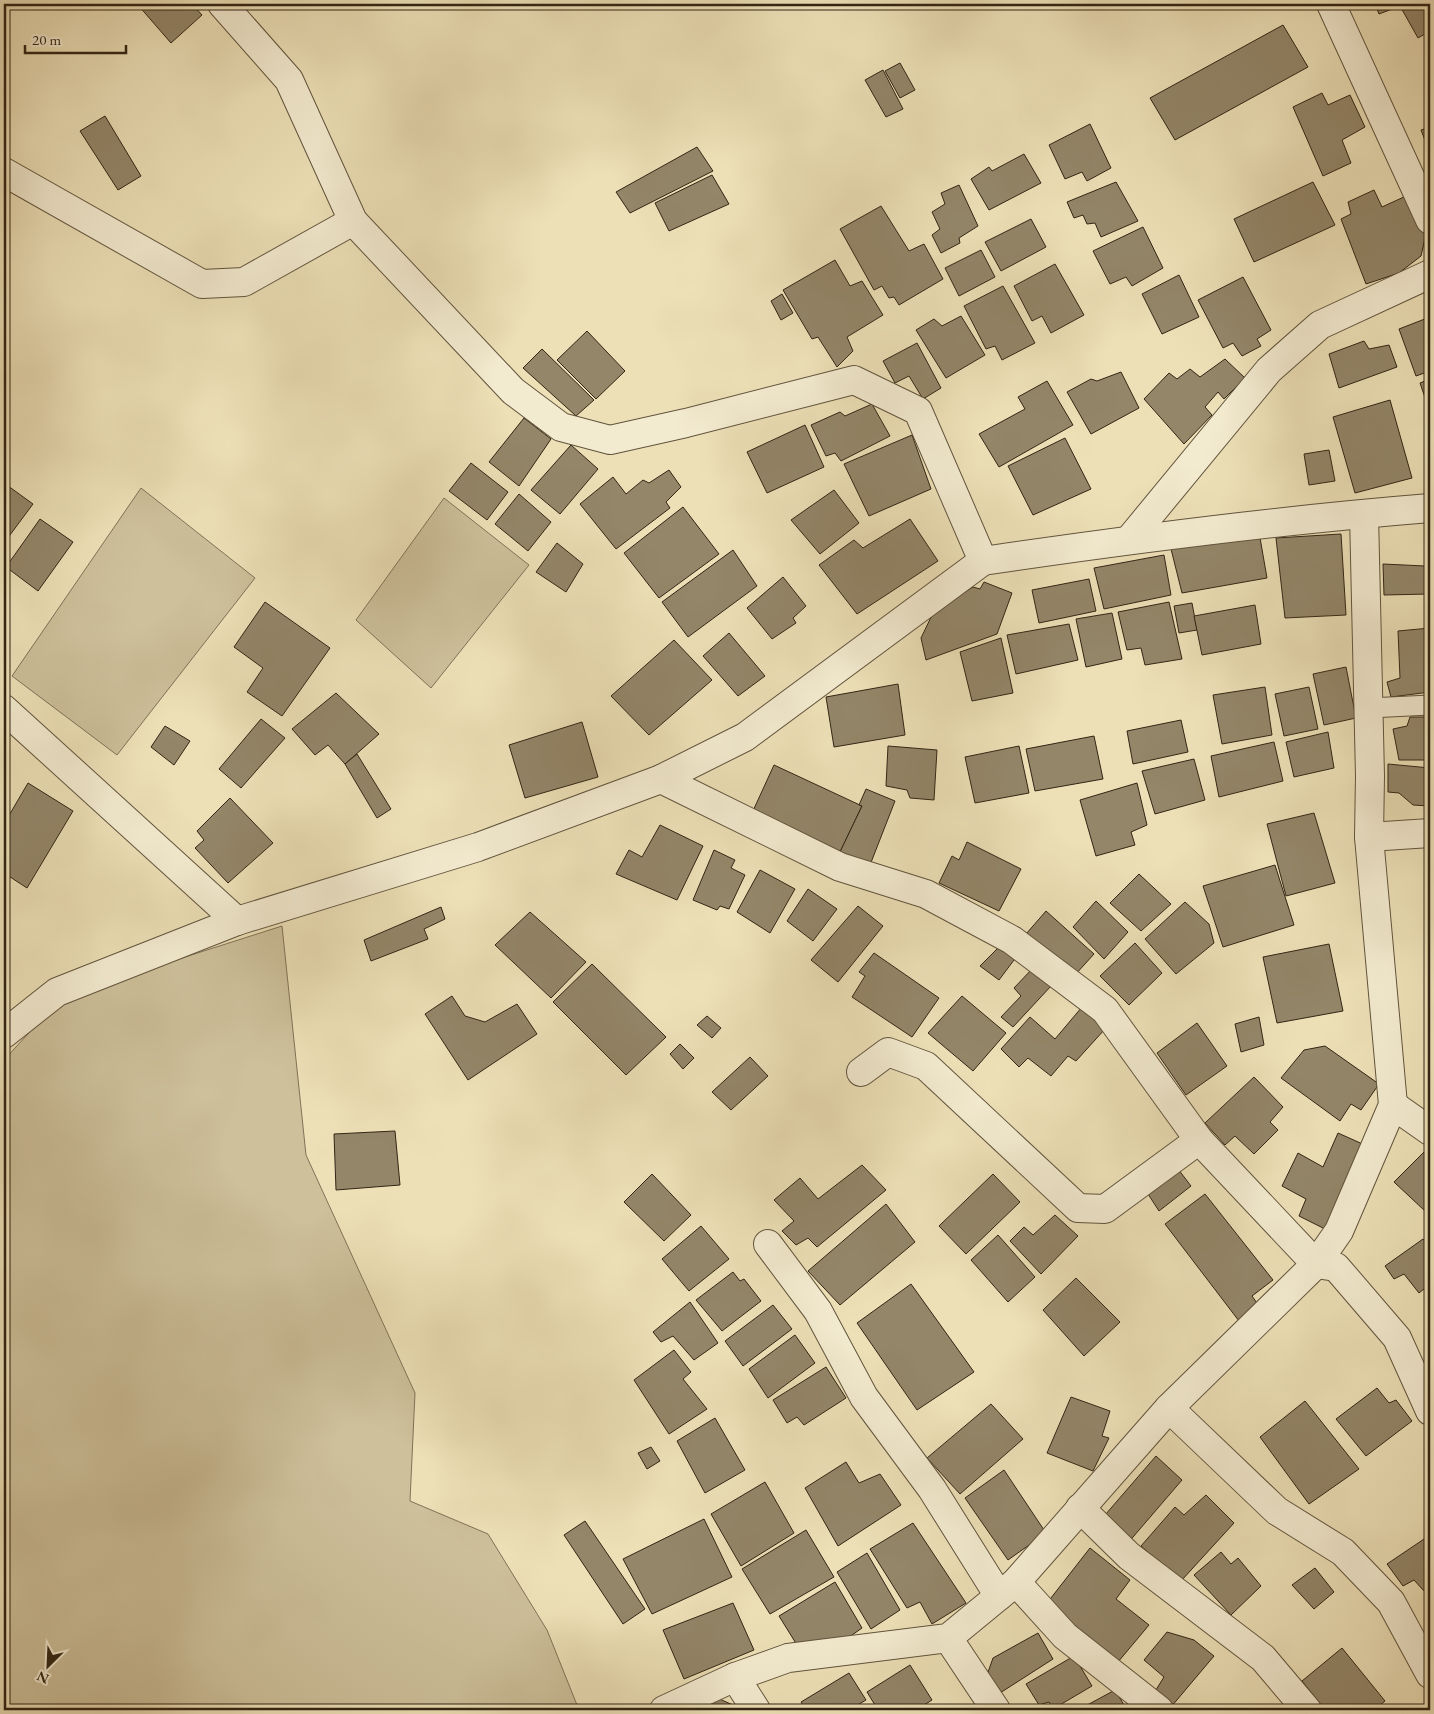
<svg xmlns="http://www.w3.org/2000/svg" width="1434" height="1714" viewBox="0 0 1434 1714" font-family="'EB Garamond',serif">
<rect width="100%" height="100%" fill="#ede0b7"/>
<filter id="stains"><feTurbulence type="fractalNoise" baseFrequency=".004" numOctaves="4"/><feColorMatrix values="0 0 0 0 .2 0 0 0 0 .09 0 0 0 0 .02 0 0 0 .5 -.17"/></filter>
<radialGradient id="worn" r=".72"><stop offset=".6" stop-color="#630" stop-opacity="0"/><stop offset="1" stop-color="#630" stop-opacity=".3"/></radialGradient>
<g fill="#cdc09b" stroke="#807258">
<path d="M141,488L255,578L117,755L12,676Z"/>
<path d="M444,498L529,565L431,688L356,620Z"/>
<path d="M282,926L306,1155L415,1393L410,1501L488,1534L547,1630L579,1710H4V1060L63,996Z"/>
</g>
<g fill="#938669" stroke="#322514">
<path d="M140,4H192L202,15L171,43L138,5Z"/>
<path d="M1375,4H1430V31L1418,38L1400,6L1379,14Z"/>
<path d="M1283,25L1308,67L1175,140L1150,98Z"/>
<path d="M900,63L915,90L900,98L885,71Z"/>
<path d="M883,70L903,109L886,117L865,80Z"/>
<path d="M1322,93L1328,105L1350,95L1365,127L1342,140L1351,163L1323,176L1293,107Z"/>
<path d="M105,116L141,176L118,190L80,131Z"/>
<path d="M1090,124L1111,168L1087,181L1082,172L1065,179L1049,145Z"/>
<path d="M1430,127V153L1421,130Z"/>
<path d="M697,147L713,171L630,213L616,192Z"/>
<path d="M1024,154L1041,183L989,210L971,179L989,167L992,171Z"/>
<path d="M712,175L729,204L669,231L655,203Z"/>
<path d="M1116,182L1138,221L1101,237L1095,223L1087,224L1083,215L1074,218L1067,202Z"/>
<path d="M1313,182L1335,225L1254,262L1234,219Z"/>
<path d="M959,185L978,226L959,238L960,243L941,253L932,235L940,229L932,212L945,204L941,193Z"/>
<path d="M1374,190L1382,207L1406,196L1426,234L1421,256L1399,273L1366,284L1341,219L1351,214L1348,202Z"/>
<path d="M881,206L909,251L924,244L943,279L899,305L894,297L889,298L882,286L874,290L840,229Z"/>
<path d="M1031,219L1046,247L1001,271L985,242Z"/>
<path d="M1143,227L1163,268L1132,286L1126,277L1110,284L1093,251Z"/>
<path d="M981,250L995,277L959,296L945,268Z"/>
<path d="M835,260L850,286L862,281L883,315L847,337L853,351L837,367L818,337L812,339L783,290Z"/>
<path d="M1055,264L1084,315L1051,333L1042,316L1032,321L1014,286Z"/>
<path d="M1179,275L1199,317L1162,334L1142,294Z"/>
<path d="M1243,277L1271,330L1257,339L1261,346L1242,356L1233,343L1223,348L1198,300Z"/>
<path d="M1003,286L1035,343L1002,360L995,346L986,349L964,306Z"/>
<path d="M782,294L793,313L781,320L771,301Z"/>
<path d="M961,316L985,355L946,378L916,330L934,319L942,326Z"/>
<path d="M1430,317V371L1416,376L1399,329Z"/>
<path d="M587,331L625,371L596,399L557,360Z"/>
<path d="M1364,341L1369,349L1389,345L1397,367L1339,388L1329,354Z"/>
<path d="M917,343L941,388L923,399L909,376L895,383L883,361Z"/>
<path d="M542,349L594,400L576,416L523,368Z"/>
<path d="M1225,359L1245,378L1224,399L1218,392L1205,407L1212,415L1184,444L1144,399L1169,373L1177,379L1190,369L1200,377Z"/>
<path d="M1121,372L1139,408L1091,434L1067,392L1091,379L1097,381Z"/>
<path d="M1430,379V412L1420,383Z"/>
<path d="M1047,381L1073,425L999,467L979,434L1025,409L1018,397Z"/>
<path d="M1390,400L1412,478L1355,493L1333,417Z"/>
<path d="M872,404L890,436L841,461L835,453L826,456L811,425L840,412L845,416Z"/>
<path d="M524,418L551,439L519,486L489,462Z"/>
<path d="M805,425L824,467L767,493L747,452Z"/>
<path d="M912,435L931,489L869,516L844,464Z"/>
<path d="M1065,438L1091,489L1033,515L1008,466Z"/>
<path d="M571,445L598,469L560,514L531,490Z"/>
<path d="M1329,450L1335,481L1309,485L1304,454Z"/>
<path d="M471,463L508,492L487,520L449,491Z"/>
<path d="M669,470L681,487L666,502L670,508L616,549L580,504L613,477L626,494L643,480L649,483Z"/>
<path d="M4,483L33,504L4,543Z"/>
<path d="M834,490L859,523L820,554L791,520Z"/>
<path d="M519,494L551,522L528,551L495,524Z"/>
<path d="M683,507L719,554L659,598L624,553Z"/>
<path d="M40,519L73,542L38,591L6,567Z"/>
<path d="M910,519L938,561L857,614L819,565L854,540L863,548Z"/>
<path d="M1427,531H1430V568H1429Z"/>
<path d="M1259,532L1267,578L1182,593L1171,549Z"/>
<path d="M1341,534L1346,615L1285,618L1276,538Z"/>
<path d="M557,543L583,564L566,592L536,572Z"/>
<path d="M733,550L757,586L688,637L662,602Z"/>
<path d="M1164,555L1171,595L1104,609L1094,568Z"/>
<path d="M1383,564L1425,566L1429,594L1384,595Z"/>
<path d="M783,577L806,606L793,618L796,623L772,639L747,608Z"/>
<path d="M1089,579L1096,611L1039,623L1032,590Z"/>
<path d="M984,582L1012,593L997,634L926,660L921,638L934,611L973,587L980,589Z"/>
<path d="M265,602L330,648L282,716L247,692L263,668L234,647Z"/>
<path d="M1169,602L1182,659L1145,665L1141,648L1127,650L1118,612Z"/>
<path d="M1192,603L1197,630L1179,633L1174,606Z"/>
<path d="M1255,605L1261,644L1202,655L1194,616Z"/>
<path d="M1112,613L1122,659L1086,667L1076,619Z"/>
<path d="M1069,624L1078,660L1016,674L1007,635Z"/>
<path d="M1430,628V692L1391,697L1387,682L1400,678L1398,631Z"/>
<path d="M729,633L765,676L738,696L703,656Z"/>
<path d="M1001,638L1013,693L972,701L960,652Z"/>
<path d="M674,640L712,680L649,735L611,696Z"/>
<path d="M1346,667L1356,718L1324,725L1313,674Z"/>
<path d="M898,684L905,735L834,747L826,697Z"/>
<path d="M1265,687L1272,735L1222,744L1213,695Z"/>
<path d="M1309,687L1318,729L1284,736L1275,694Z"/>
<path d="M336,693L379,734L345,764L328,745L315,755L292,729Z"/>
<path d="M1410,717H1430V760H1399L1393,729L1407,726Z"/>
<path d="M261,719L285,738L241,788L219,769Z"/>
<path d="M1181,720L1188,752L1133,764L1127,731Z"/>
<path d="M582,722L598,777L525,798L509,745Z"/>
<path d="M165,726L190,741L174,765L151,747Z"/>
<path d="M1328,732L1334,768L1294,777L1286,742Z"/>
<path d="M1094,736L1103,779L1035,791L1026,749Z"/>
<path d="M1274,742L1283,781L1219,797L1211,756Z"/>
<path d="M888,746L937,750L934,800L910,798L907,790L886,786Z"/>
<path d="M1019,746L1029,793L975,803L965,757Z"/>
<path d="M357,754L391,809L377,818L345,764Z"/>
<path d="M1194,759L1205,800L1155,814L1142,771Z"/>
<path d="M1388,764L1430,768V806L1413,805L1399,793L1388,792Z"/>
<path d="M774,765L862,806L839,854L752,813Z"/>
<path d="M28,783L73,811L27,888L4,873V824Z"/>
<path d="M1137,783L1147,825L1131,832L1135,845L1096,856L1080,800Z"/>
<path d="M866,789L895,801L870,865L839,854L862,806L859,805Z"/>
<path d="M230,798L273,843L228,883L195,848L204,840L197,831Z"/>
<path d="M1314,813L1335,883L1286,896L1267,824Z"/>
<path d="M660,825L703,846L677,900L616,874L629,850L642,857Z"/>
<path d="M967,842L1021,869L999,911L939,883L952,856L959,860Z"/>
<path d="M714,850L735,860L731,868L745,875L729,909L720,906L717,910L693,900Z"/>
<path d="M1275,865L1294,925L1223,947L1203,886Z"/>
<path d="M760,870L795,889L770,933L737,912Z"/>
<path d="M1139,874L1171,904L1141,931L1110,903Z"/>
<path d="M808,889L837,909L813,941L787,921Z"/>
<path d="M1096,901L1128,932L1104,959L1073,927Z"/>
<path d="M1185,902L1209,924L1214,943L1176,974L1145,939Z"/>
<path d="M858,906L883,926L838,982L811,960Z"/>
<path d="M441,907L445,919L424,929L428,939L371,961L364,940Z"/>
<path d="M1046,911L1094,954L1074,976L1026,934Z"/>
<path d="M530,912L586,962L551,998L495,945Z"/>
<path d="M1135,943L1162,973L1129,1005L1100,976Z"/>
<path d="M1329,944L1343,1011L1277,1023L1263,957Z"/>
<path d="M1001,945L1014,960L999,980L980,966Z"/>
<path d="M874,953L939,998L912,1037L852,997L865,976L859,972Z"/>
<path d="M592,964L666,1037L626,1075L553,1002Z"/>
<path d="M1033,968L1052,985L1013,1027L1001,1017L1021,996L1014,988Z"/>
<path d="M452,996L465,1016L485,1022L517,1004L537,1034L468,1080L425,1014Z"/>
<path d="M962,996L1006,1033L973,1071L928,1033Z"/>
<path d="M1082,1007L1105,1029L1076,1061L1068,1056L1051,1076L1028,1058L1019,1067L1001,1049L1030,1017L1055,1039Z"/>
<path d="M707,1016L721,1028L712,1038L697,1025Z"/>
<path d="M1259,1017L1264,1045L1241,1052L1235,1024Z"/>
<path d="M1197,1023L1227,1066L1186,1095L1157,1053Z"/>
<path d="M680,1044L694,1058L683,1069L670,1054Z"/>
<path d="M1325,1046L1379,1084L1361,1110L1351,1104L1340,1121L1281,1078L1304,1050Z"/>
<path d="M750,1057L768,1076L731,1110L712,1092Z"/>
<path d="M1254,1077L1283,1107L1270,1122L1278,1130L1254,1154L1235,1136L1225,1145L1205,1123Z"/>
<path d="M395,1131L400,1185L336,1190L334,1134Z"/>
<path d="M1338,1133L1367,1146L1329,1231L1299,1216L1306,1199L1282,1186L1298,1153L1323,1167Z"/>
<path d="M1424,1152L1430,1158V1206L1425,1211L1394,1182Z"/>
<path d="M862,1165L886,1190L817,1247L808,1238L796,1245L782,1231L794,1221L774,1200L800,1178L818,1199Z"/>
<path d="M1178,1169L1191,1186L1159,1211L1148,1194Z"/>
<path d="M652,1174L691,1215L664,1241L624,1202Z"/>
<path d="M993,1174L1020,1202L966,1254L939,1226Z"/>
<path d="M1205,1194L1273,1280L1252,1296L1259,1306L1239,1321L1165,1224Z"/>
<path d="M886,1204L915,1242L840,1305L808,1271Z"/>
<path d="M1055,1215L1078,1236L1041,1274L1010,1241L1024,1227L1033,1235Z"/>
<path d="M701,1226L729,1259L689,1291L662,1259Z"/>
<path d="M998,1235L1035,1277L1008,1302L971,1260Z"/>
<path d="M1423,1239L1430,1247V1284L1419,1293L1404,1274L1394,1279L1385,1266Z"/>
<path d="M733,1272L740,1281L744,1279L761,1301L722,1331L696,1300Z"/>
<path d="M1076,1278L1120,1322L1084,1356L1043,1310Z"/>
<path d="M911,1284L974,1372L917,1410L857,1323Z"/>
<path d="M690,1302L718,1343L694,1360L673,1336L661,1342L653,1332Z"/>
<path d="M773,1305L792,1329L743,1366L725,1341Z"/>
<path d="M795,1335L815,1363L768,1398L749,1369Z"/>
<path d="M674,1350L691,1372L683,1379L707,1409L669,1434L634,1380Z"/>
<path d="M826,1367L846,1398L804,1425L797,1417L787,1423L773,1400Z"/>
<path d="M1377,1388L1389,1403L1396,1400L1412,1421L1366,1456L1336,1419Z"/>
<path d="M1071,1397L1110,1411L1102,1436L1109,1438L1093,1471L1047,1453Z"/>
<path d="M1305,1401L1359,1469L1309,1504L1260,1437Z"/>
<path d="M991,1404L1023,1439L960,1494L927,1458Z"/>
<path d="M715,1418L745,1470L705,1493L677,1441Z"/>
<path d="M651,1447L660,1461L647,1469L638,1453Z"/>
<path d="M1156,1456L1182,1480L1127,1544L1099,1522Z"/>
<path d="M846,1462L859,1483L880,1474L901,1505L838,1546L805,1488Z"/>
<path d="M1004,1470L1046,1533L1008,1560L965,1498Z"/>
<path d="M765,1482L794,1533L741,1566L711,1514Z"/>
<path d="M1206,1495L1234,1523L1181,1581L1141,1546L1175,1507L1184,1515Z"/>
<path d="M704,1519L732,1577L652,1614L623,1559Z"/>
<path d="M585,1521L645,1609L623,1624L564,1535Z"/>
<path d="M913,1523L966,1603L932,1624L920,1602L907,1608L870,1549Z"/>
<path d="M806,1530L834,1577L770,1614L742,1569Z"/>
<path d="M1430,1535V1586L1424,1591L1414,1580L1403,1586L1387,1564Z"/>
<path d="M1090,1548L1130,1580L1116,1599L1149,1625L1118,1662L1047,1603Z"/>
<path d="M1221,1552L1231,1564L1238,1558L1261,1586L1231,1615L1194,1575Z"/>
<path d="M867,1553L900,1610L871,1629L837,1572Z"/>
<path d="M1315,1568L1334,1592L1314,1609L1292,1585Z"/>
<path d="M835,1582L862,1628L845,1640L797,1645L779,1616Z"/>
<path d="M733,1603L754,1650L684,1679L663,1630Z"/>
<path d="M1167,1632L1194,1640L1214,1656L1171,1707L1154,1693L1164,1677L1144,1660Z"/>
<path d="M1038,1633L1053,1659L1000,1693L987,1675L993,1658Z"/>
<path d="M1342,1648L1385,1701L1374,1710H1325L1302,1681Z"/>
<path d="M1074,1656L1092,1686L1053,1709L1049,1702L1039,1705L1026,1684Z"/>
<path d="M910,1665L932,1700L916,1710H878L867,1692Z"/>
<path d="M849,1673L866,1700L849,1710H806L801,1702Z"/>
<path d="M1115,1690L1127,1710H1078Z"/>
<path d="M715,1697L742,1709L693,1710Z"/>
</g>
<g fill="none" stroke-linecap="round" stroke-linejoin="round">
<g stroke="#61543d" stroke-width="21">
<path id="lane" d="M1369,708L1430,705"/>
</g>
<g stroke="#61543d" stroke-width="30">
<g id="street">
<path d="M222,4L289,80L353,221L513,391L561,427L610,440L686,423L854,380L918,411L983,561C1132,539 1281,520 1430,508"/>
<path d="M1331,4L1430,220"/>
<path d="M4,172L202,284L244,282L353,221"/>
<path d="M1129,540L1269,370L1320,325L1430,274"/>
<path d="M4,709L237,921"/>
<path d="M661,779L840,867L926,894L1012,940L1105,1010L1199,1140L1316,1264L1336,1267L1397,1338L1430,1411"/>
<path d="M1369,837L1430,833"/>
<path d="M4,1034L57,992L237,921L478,847L661,779L745,737L983,561"/>
<path d="M861,1072L888,1052L926,1066L1078,1208L1105,1209L1199,1140"/>
<path d="M1393,1105L1430,1131"/>
<path d="M768,1244L818,1311L864,1397L932,1489L999,1596"/>
<path d="M1169,1408L1277,1511L1343,1552L1391,1602L1430,1674"/>
<path d="M1080,1508L1129,1556L1263,1658L1307,1710"/>
<path d="M1016,1582L1065,1636L1159,1710"/>
<path d="M948,1638L996,1710"/>
<path d="M735,1677L756,1710"/>
<path d="M664,1710L735,1677L788,1658L948,1638L1016,1582L1169,1408L1316,1264L1339,1231L1393,1105L1369,837L1370,776L1364,514"/>
</g>
</g>
<use href="#lane" stroke="#f3ebd0" stroke-width="19"/>
<use href="#street" stroke="#f3ebd0" stroke-width="28"/>
</g>
<rect width="1434" height="1714" fill="none" stroke="#ede0b7" stroke-width="20"/>
<rect x="5" y="5" width="1424" height="1704" fill="none" stroke="#322514" stroke-width="2.5"/>
<rect x="10" y="10" width="1414" height="1694" fill="none" stroke="#322514"/>
<g transform="translate(48 1666) rotate(204)" stroke="#f3ebd0" stroke-width="4" paint-order="stroke">
<path d="M0-4L9 19L0 12L-9 19Z" fill="#322514"/>
<text y="-8" font-size="14" font-weight="bold" text-anchor="middle" fill="#322514">N</text>
</g>
<path d="M25 45v8h101v-8" fill="none" stroke="#322514" stroke-width="2.5"/>
<text x="32" y="45" font-size="15" fill="#322514" stroke="#f3ebd0" stroke-width="4" paint-order="stroke">20 m</text>
<rect width="100%" height="100%" filter="url(#stains)"/>
<rect width="100%" height="100%" fill="url(#worn)"/>
</svg>
